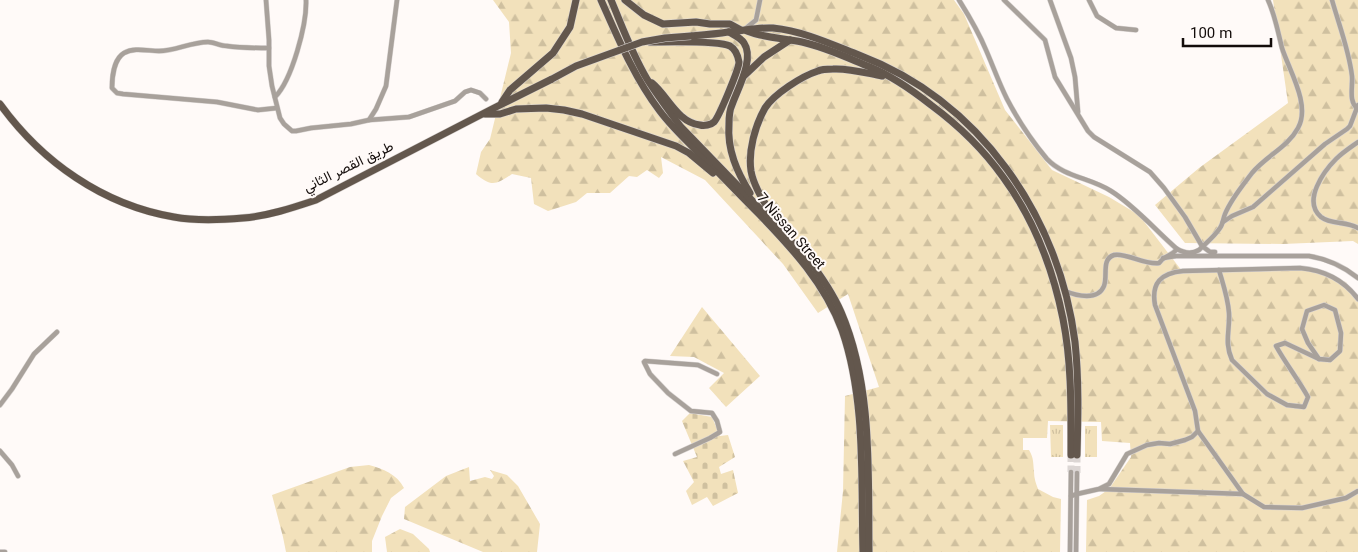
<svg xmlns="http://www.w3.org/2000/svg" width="1358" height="552" viewBox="0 0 1358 552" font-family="Georgia,Vazirmatn,serif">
<defs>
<pattern id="forest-firs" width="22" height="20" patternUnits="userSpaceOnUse" patternTransform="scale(1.25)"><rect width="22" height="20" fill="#f2e1bb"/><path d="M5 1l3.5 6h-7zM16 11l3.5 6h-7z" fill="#cfc09f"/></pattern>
<pattern id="cemetery-stones" width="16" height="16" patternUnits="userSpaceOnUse" patternTransform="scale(1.25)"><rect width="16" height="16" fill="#f2e1bb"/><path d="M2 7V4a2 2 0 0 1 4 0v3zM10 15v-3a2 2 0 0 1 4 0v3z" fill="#cfc09f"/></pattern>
<pattern id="park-tufts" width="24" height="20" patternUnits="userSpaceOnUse" patternTransform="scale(1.25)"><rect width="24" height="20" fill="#f2e1bb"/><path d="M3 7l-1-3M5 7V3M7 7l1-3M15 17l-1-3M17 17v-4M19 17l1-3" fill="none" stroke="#cfc09f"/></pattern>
</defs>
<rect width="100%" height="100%" fill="#fffaf8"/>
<g fill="url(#forest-firs)">
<path d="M493,0H954L964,14L1005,110L1052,170L1109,197L1139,215L1182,271L1305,268L1346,282L1358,301V552H1086L1087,500L1099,496L1109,489L1131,457L1130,443L1102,441L1101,422L1048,421L1047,438H1023V450H1029C1034,458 1033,464 1034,472C1034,478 1036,484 1038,489L1053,497L1061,499L1060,552H837L843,491L845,396L879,387L848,294L818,313L783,264L705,180L661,157L663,173L659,178L647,170L637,177L629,176L610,193H587L576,202L548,211L534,204L531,178L512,174C496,185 491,187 476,174L481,152L490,139L511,53L509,22Z"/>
<path d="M1273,0H1358V244L1353,241L1283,244L1185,243L1155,205L1199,168L1288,103Z"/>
<path d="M702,307L760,376L726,407L709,388L724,373L694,357L670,356Z"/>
<path d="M369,465C383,469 397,474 404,488L391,498L382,516L372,541V552H286L283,537L272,495L350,467Z"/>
<path d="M469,467L470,481L485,477L492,479L494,476L490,470L507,475L518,486L540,524L537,552H483L404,519L405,507L446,476Z"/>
<path d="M400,529L413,534L429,549L430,552H387L385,537Z"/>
</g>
<path fill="url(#cemetery-stones)" d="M690,413L712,417L720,436L728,435L735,457L719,467L721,474L733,470L738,493L713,506L707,497L692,505L686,491L694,482L683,461L697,457L682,421Z"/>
<g fill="url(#park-tufts)">
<path d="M1050,425H1063V457H1051Z"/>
<rect x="1085" y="426" width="12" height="31"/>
</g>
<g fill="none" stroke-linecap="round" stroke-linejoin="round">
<g stroke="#dcd6d4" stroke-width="7" stroke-dasharray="7 3.5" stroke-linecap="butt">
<path d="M1071,455V472"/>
<path d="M1077,473V455"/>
</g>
<g stroke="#d9d4d2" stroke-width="5.5">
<g id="minor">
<path d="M266,0L269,40V66L272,86L280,118L284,124L292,131H296L311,128L351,124L369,120L409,117L455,101L465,92L471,90L480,93L486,99"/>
<path d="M959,0C969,16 979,33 986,50C993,66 999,83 1007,99C1018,120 1032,141 1047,159C1064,177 1091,178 1111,191C1135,206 1156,231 1177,249C1184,253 1191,255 1199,250C1206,243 1214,237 1220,228C1223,224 1223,219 1225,214C1231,199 1243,185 1252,173C1266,156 1288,147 1298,128C1311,105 1289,70 1282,48C1278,32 1275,15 1268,0"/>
<path d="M1004,0L1045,40L1055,77L1088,131L1094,137L1150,172L1164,188L1185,217L1202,246L1210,252H1215"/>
<path d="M1050,0L1071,58L1075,77L1078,112"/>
<path d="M1089,0L1097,16L1116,28L1136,30"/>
<path d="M1332,0C1339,25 1349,50 1352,76C1353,87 1348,102 1358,109"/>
<path d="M745,29L756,20L760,0"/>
<path d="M269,48C255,48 241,48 227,46C220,46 214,42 208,42C191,42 175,51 159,51C148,51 134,47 124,53C114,59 112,77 112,88L117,93L123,94L217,102L258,110L277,108"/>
<path d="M275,97C292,80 307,24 306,0"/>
<path d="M369,120L376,109L386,86L397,0"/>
<path d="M1358,142C1351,147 1343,152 1336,159C1324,171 1302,201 1321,217C1331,225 1347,221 1358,228"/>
<path d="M1223,222L1232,216L1253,207L1325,144L1347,129L1350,126L1358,105"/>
<path d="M1163,258L1176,256H1309C1328,259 1343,266 1358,278"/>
<path d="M1219,270C1223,284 1228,298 1229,313C1230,331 1224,342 1232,360L1267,394L1287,405L1304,407L1308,397C1298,379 1286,364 1276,346L1285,343L1319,359"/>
<path d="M1065,291C1077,296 1098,301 1104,286C1108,276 1101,259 1114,255C1125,252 1144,265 1159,263C1166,254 1171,257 1177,249"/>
<path d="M1324,305L1335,310L1341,333L1340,351L1330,360L1319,359L1308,343L1302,329L1307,311Z"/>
<path d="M645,361L698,365L717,374"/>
<path d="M644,362L650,374L668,393L691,411L712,413L717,421L720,432L710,438L675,454"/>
<path d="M0,405L12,389L34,354L57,332"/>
<path d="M1198,431L1243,494L1264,507L1302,508L1346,498L1358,491"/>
<path d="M0,451L12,465L18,476"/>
<path d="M1100,489L1243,494"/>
<path d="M1071,496L1077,494L1099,489L1109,484L1127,454L1147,445L1159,443L1170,444L1185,440L1192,437L1198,431L1195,411L1155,305C1151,283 1161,273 1183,271L1300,268C1324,270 1343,279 1358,299"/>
<path d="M0,552H5"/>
<path d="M1070,552L1071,472"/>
<path d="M1076,552L1077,473"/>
</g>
</g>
<g stroke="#d9d4d2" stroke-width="8">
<g id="primary">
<path d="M601,0C618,38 634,77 659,110C673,129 690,144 706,160C724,178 741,196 759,214C792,248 825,284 842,330C866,399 861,480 863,552"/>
<path d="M611,0C622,26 632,54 647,79C657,95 669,111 681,127L805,255C819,273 832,291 841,312C873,386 868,474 869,552"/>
<path d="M625,0L644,15L663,24L696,22L710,24H730L741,30"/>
<path d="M747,31C764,38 784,38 802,42C825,47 848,58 870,67C892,76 912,90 931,105C958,125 983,149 1003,177C1033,218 1053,269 1063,319C1072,364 1071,410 1071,455"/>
<path d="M729,32C734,35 741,38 744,43C755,59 737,90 732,105C729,111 729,118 729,124C727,150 737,172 750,193"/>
<path d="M691,36C703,35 716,34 728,32C743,31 758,27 773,28C803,31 831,44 859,55C980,101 1059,216 1075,342C1079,380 1078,418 1077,455"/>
<path d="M650,42C666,42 717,40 730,46C735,49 738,56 739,62C739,69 719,117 714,122C711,125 704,126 700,125C677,122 668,96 652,83"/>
<path d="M745,75L764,57L790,40"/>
<path d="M502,102L510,90L553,53L570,27L576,0"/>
<path d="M0,104C42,162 103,205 174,217C196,221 220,220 243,218C268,216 292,208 316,200L492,109L552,79"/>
<path d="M485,114H500L516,109L546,108L564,110L582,114L676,146L689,153L713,173"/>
<path d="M774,219C766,204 754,188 751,171C748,151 755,126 765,108C774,94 802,76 818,71C822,69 828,69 833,69C849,68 866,73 882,76"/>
</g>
</g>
<use href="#minor" stroke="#a8a19b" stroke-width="4.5"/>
<use href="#primary" stroke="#63574d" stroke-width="7"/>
<g stroke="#d9d4d2" stroke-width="8" stroke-linecap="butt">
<path id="primary-bridge" d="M552,79L576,66L642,42L665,38L691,36"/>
</g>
<use href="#primary-bridge" stroke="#63574d" stroke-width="7"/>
</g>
<g text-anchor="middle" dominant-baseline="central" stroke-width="4" stroke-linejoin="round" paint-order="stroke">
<g font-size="14" fill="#130c0a" stroke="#fffaf8">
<text transform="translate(349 168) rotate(-26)">طريق القصر الثاني</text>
<text transform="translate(790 232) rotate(49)">7 Nissan Street</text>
</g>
</g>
<path d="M1183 38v8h88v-8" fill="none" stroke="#130c0a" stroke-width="2.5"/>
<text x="1190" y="38" font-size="15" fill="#130c0a" stroke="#fffaf8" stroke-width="4" paint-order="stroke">100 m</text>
</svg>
